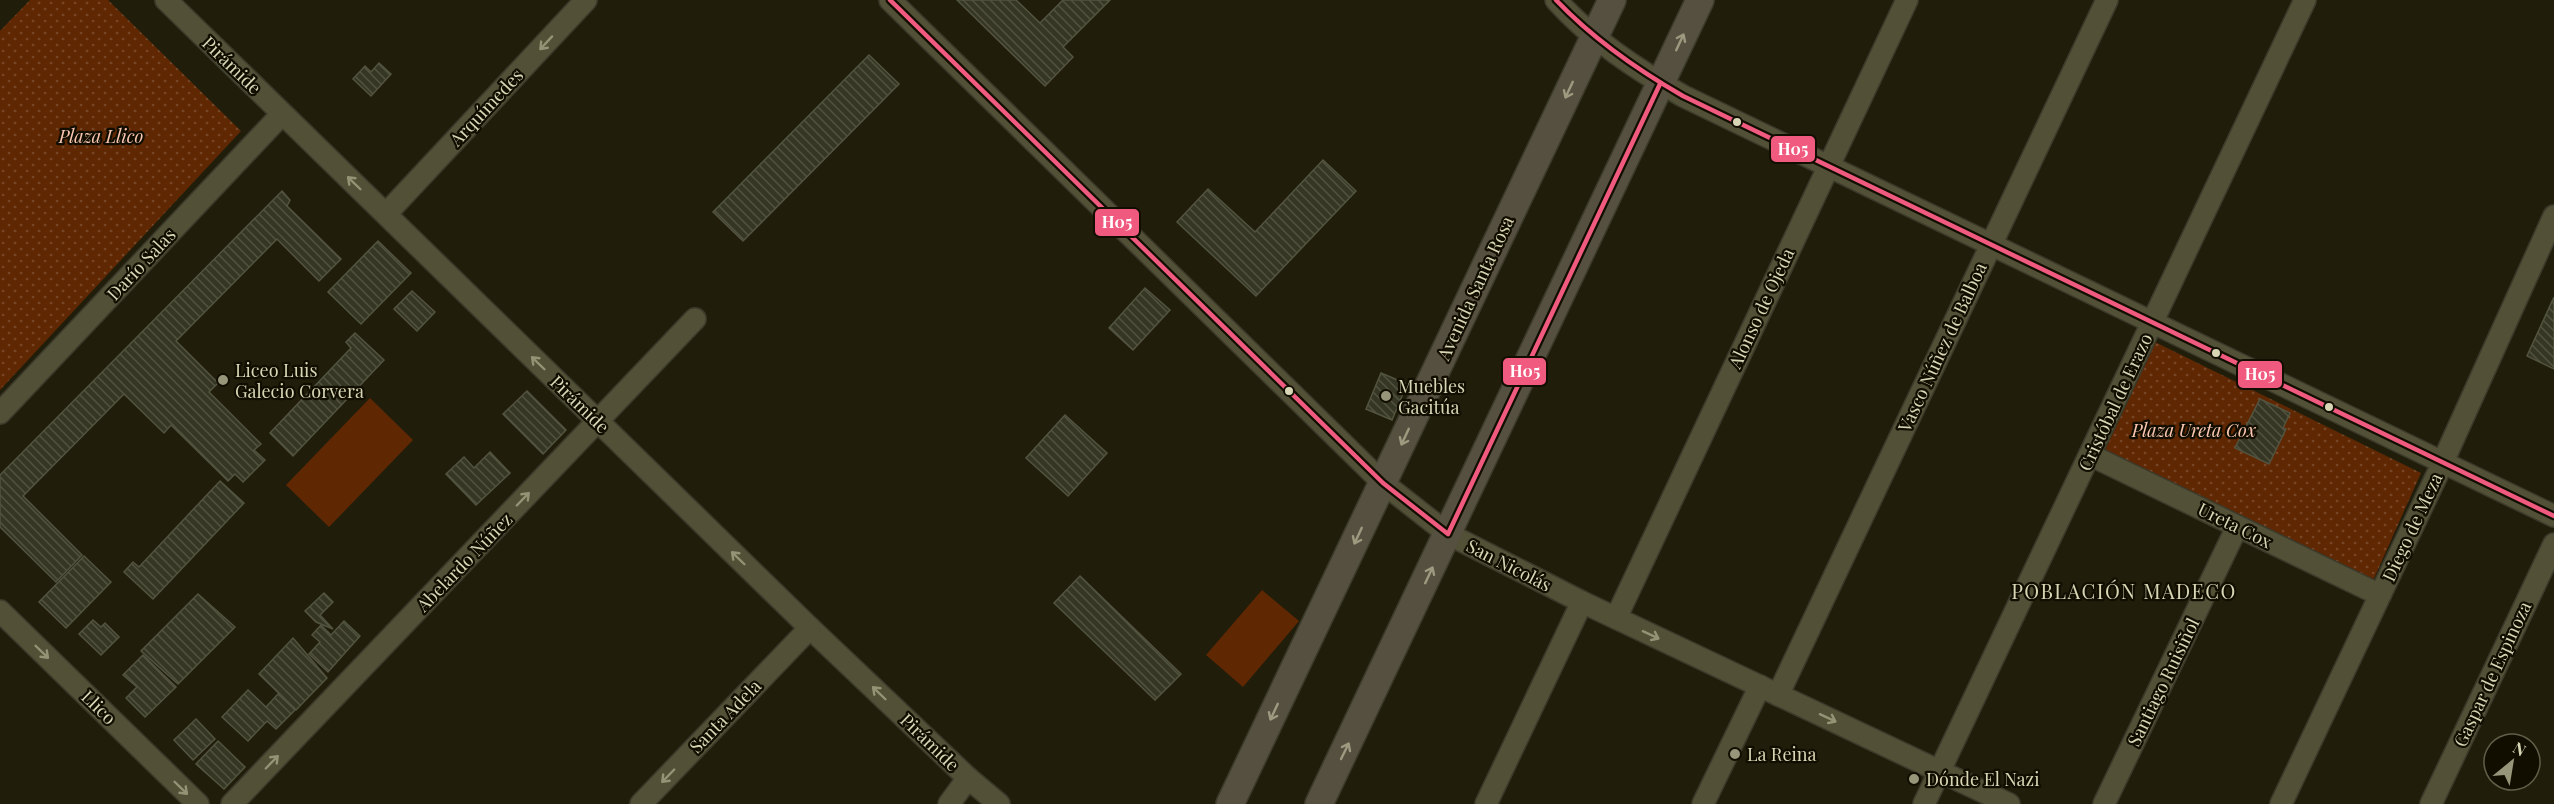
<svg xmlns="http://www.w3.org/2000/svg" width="2554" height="804" viewBox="0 0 2554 804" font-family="'Playfair Display',serif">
<defs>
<pattern id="park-dots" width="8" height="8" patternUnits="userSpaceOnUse" patternTransform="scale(1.5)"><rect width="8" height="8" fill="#602703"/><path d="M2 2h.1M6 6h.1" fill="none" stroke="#764626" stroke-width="1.8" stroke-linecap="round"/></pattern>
<pattern id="building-back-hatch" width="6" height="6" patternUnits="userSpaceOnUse" patternTransform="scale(1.5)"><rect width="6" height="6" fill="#353623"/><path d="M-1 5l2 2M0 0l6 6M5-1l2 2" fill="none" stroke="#525241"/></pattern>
</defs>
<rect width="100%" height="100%" fill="#201e0b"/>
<g fill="#602703">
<path d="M370,398L413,440L329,527L286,485Z"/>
<path d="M1262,590L1299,621L1243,687L1206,655Z"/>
</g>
<g fill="url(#park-dots)">
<path d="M30,0H108L241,131L0,390V31Z"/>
<path d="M2155,342L2421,473L2372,583L2103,454Z"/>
</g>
<g fill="url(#building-back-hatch)" stroke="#525440" stroke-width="1.5">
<path d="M957,0H1016L1040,23L1063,0H1110L1063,47L1073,57L1045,86Z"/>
<path d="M869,55L899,84L743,241L713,212Z"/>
<path d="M379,63L391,74L371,96L353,79L365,66L371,72Z"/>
<path d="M1323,160L1356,191L1256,296L1177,222L1208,189L1255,232Z"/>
<path d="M282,191L290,200L287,206L341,259L319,281L277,239L176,341L218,383L209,392L261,444L254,450L265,460L243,482L235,474L228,481L171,425L164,433L124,394L23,496L82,555L56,582L0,527V475Z"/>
<path d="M378,241L411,273L361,324L328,292Z"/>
<path d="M1145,288L1170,310L1133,350L1109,328Z"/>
<path d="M412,291L435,312L417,331L394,309Z"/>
<path d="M2554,297V369L2527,356Z"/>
<path d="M355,333L384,360L293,456L270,433L351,348L346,342Z"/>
<path d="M1381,373L1407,384L1392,420L1366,409Z"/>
<path d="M527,391L566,430L543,454L503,414Z"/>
<path d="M2260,399L2290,413L2283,428L2286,429L2269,464L2235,448Z"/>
<path d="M1065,415L1107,453L1068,496L1026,458Z"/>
<path d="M490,452L510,473L476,505L446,474L464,457L474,468Z"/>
<path d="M220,481L244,503L153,599L124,572L133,562L139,567Z"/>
<path d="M84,556L111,582L66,628L39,602Z"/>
<path d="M1080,576L1181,674L1155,700L1054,603Z"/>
<path d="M324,593L333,602L320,615L333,629L316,622L305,611Z"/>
<path d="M198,594L235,627L178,684L141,651Z"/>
<path d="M93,620L101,627L105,623L119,637L101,655L79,634Z"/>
<path d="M344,621L360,636L328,672L309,654L320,642L312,635L321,625L331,635Z"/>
<path d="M293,638L327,678L296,710L259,674Z"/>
<path d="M143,655L176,687L145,717L126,698L137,687L123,675Z"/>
<path d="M248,690L266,707L278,694L295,710L276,729L267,721L248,741L222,717Z"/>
<path d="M196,719L215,739L193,760L174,740Z"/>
<path d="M218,741L245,767L224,789L196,764Z"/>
</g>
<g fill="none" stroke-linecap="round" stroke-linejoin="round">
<g stroke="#3b3a2b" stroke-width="24">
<g id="minor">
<path d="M166,0L810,628L968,778L999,804"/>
<path d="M890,0L1383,483L1448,534L1582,602L2009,804"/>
<path d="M1556,0C1592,40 1636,69 1683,96L2554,516"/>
<path d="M386,214L586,0"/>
<path d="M0,413L282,114"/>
<path d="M2090,455L2380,595"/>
<path d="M0,611L198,804"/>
<path d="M1616,618L1907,0"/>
<path d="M1778,695L2107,0"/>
<path d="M232,804L695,319"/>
<path d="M641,804L810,628"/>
<path d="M949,804L968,778"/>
<path d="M1486,804L1582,602"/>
<path d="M1703,804L1760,686"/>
<path d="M1924,804L2305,0"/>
<path d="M2104,804L2237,527"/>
<path d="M2281,804L2437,475L2554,216"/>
<path d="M2431,804L2554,544"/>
</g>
</g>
<g stroke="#3b3a2b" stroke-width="30">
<g id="major">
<path d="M1230,804L1612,0"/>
<path d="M1319,804L1700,0"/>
</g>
</g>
<use href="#minor" stroke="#525036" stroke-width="21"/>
<use href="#major" stroke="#565040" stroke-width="27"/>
<g stroke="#110e00" stroke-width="9">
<g id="bus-1">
<path d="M890,0L1383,483L1448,534L1660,84"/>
<path d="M1556,0C1593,39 1636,69 1683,96L2554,516"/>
</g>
</g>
<use href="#bus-1" stroke="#f05a7f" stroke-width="4.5"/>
</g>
<defs><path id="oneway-shaft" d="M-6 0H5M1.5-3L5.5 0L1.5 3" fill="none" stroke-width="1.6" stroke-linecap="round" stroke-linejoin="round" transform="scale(1.5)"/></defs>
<g stroke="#9e9a80">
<use href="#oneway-shaft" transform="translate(1680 42) rotate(-65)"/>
<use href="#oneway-shaft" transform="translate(1569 90) rotate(115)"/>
<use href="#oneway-shaft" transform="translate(1405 437) rotate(115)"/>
<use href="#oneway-shaft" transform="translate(1358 536) rotate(115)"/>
<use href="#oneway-shaft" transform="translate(1429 575) rotate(-65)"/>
<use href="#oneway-shaft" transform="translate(1274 712) rotate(115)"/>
<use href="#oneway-shaft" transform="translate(1345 751) rotate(-64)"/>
</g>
<g stroke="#959376">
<use href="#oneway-shaft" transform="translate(546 43) rotate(133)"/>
<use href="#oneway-shaft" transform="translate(354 183) rotate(-136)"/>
<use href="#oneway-shaft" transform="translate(538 363) rotate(-136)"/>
<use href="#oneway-shaft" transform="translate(523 499) rotate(-46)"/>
<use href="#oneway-shaft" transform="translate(738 558) rotate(-136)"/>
<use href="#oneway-shaft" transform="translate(1651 635) rotate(25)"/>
<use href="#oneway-shaft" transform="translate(42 652) rotate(44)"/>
<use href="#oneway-shaft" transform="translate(879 693) rotate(-136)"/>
<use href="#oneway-shaft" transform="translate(1828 718) rotate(25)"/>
<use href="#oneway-shaft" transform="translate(272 762) rotate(-46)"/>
<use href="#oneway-shaft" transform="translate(668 776) rotate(134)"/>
<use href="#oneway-shaft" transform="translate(181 788) rotate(44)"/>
</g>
<g fill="#d8d6b5" stroke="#110e00" stroke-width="2">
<circle cx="1737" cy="122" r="5"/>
<circle cx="2216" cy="353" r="5"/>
<circle cx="1289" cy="391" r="5"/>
<circle cx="2329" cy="407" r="5"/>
</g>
<g fill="#98967a" stroke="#110e00" stroke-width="2">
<circle cx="223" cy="380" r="6"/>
<circle cx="1386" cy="396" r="6"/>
<circle cx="1735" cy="754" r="6"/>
<circle cx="1914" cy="779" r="6"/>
</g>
<g text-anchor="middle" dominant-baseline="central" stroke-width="4.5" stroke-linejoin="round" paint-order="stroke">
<g font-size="18" fill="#d8d6b5" stroke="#110e00">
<text transform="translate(232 65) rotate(44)">Pirámide</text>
<text transform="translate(486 107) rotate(-47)">Arquímedes</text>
<text transform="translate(141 264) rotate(-47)">Darío Salas</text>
<text transform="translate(1475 288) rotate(-65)">Avenida Santa Rosa</text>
<text transform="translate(1761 308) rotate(-65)">Alonso de Ojeda</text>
<text transform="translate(1942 347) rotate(-65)">Vasco Núñez de Balboa</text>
<text transform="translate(2115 402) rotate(-65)">Cristóbal de Erazo</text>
<text transform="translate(580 404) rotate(44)">Pirámide</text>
<text transform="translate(2235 525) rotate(26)">Ureta Cox</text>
<text transform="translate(2412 527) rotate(-65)">Diego de Meza</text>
<text transform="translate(464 562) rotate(-46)">Abelardo Núñez</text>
<text transform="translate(1509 565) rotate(27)">San Nicolás</text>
<text transform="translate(2492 674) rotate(-65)">Gaspar de Espinoza</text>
<text transform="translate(2163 682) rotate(-64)">Santiago Ruisiñol</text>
<text transform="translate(99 707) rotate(44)">Llico</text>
<text transform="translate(725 716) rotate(-46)">Santa Adela</text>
<text transform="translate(930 742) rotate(44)">Pirámide</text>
</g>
<g font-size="18" font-style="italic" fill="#fbc7b1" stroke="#110e00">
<text x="101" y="136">Plaza Llico</text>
<text x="2194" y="430">Plaza Ureta Cox</text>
</g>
<g font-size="18" fill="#d8d6b5" stroke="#110e00" text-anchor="start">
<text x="235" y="370">Liceo Luis<tspan x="235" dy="21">Galecio Corvera</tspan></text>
<text x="1398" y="386">Muebles<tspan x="1398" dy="21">Gacitúa</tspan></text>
<text x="1747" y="754">La Reina</text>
<text x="1926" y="779">Dónde El Nazi</text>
</g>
<g font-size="20" letter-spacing="1.5" fill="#d8d6b5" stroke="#110e00">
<text x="2124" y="590">POBLACIÓN MADECO</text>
</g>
</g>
<g stroke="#110e00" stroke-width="2">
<rect x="1770" y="135" width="46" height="28" rx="6" fill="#f05a7f"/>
<rect x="1094" y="208" width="46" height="29" rx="6" fill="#f05a7f"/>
<rect x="1502" y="357" width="45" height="29" rx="6" fill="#f05a7f"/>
<rect x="2237" y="360" width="46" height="29" rx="6" fill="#f05a7f"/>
</g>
<g font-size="16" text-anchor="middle" font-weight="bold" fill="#fff">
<text x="1793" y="155">H05</text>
<text x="1117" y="228">H05</text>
<text x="1525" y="377">H05</text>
<text x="2260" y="380">H05</text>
</g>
<g transform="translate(2512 762) rotate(30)"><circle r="28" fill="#110e00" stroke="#615e48" stroke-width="1.5"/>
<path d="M0-4.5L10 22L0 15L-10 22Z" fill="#98967a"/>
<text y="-9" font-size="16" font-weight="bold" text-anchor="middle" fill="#d8d6b5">N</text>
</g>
</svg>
